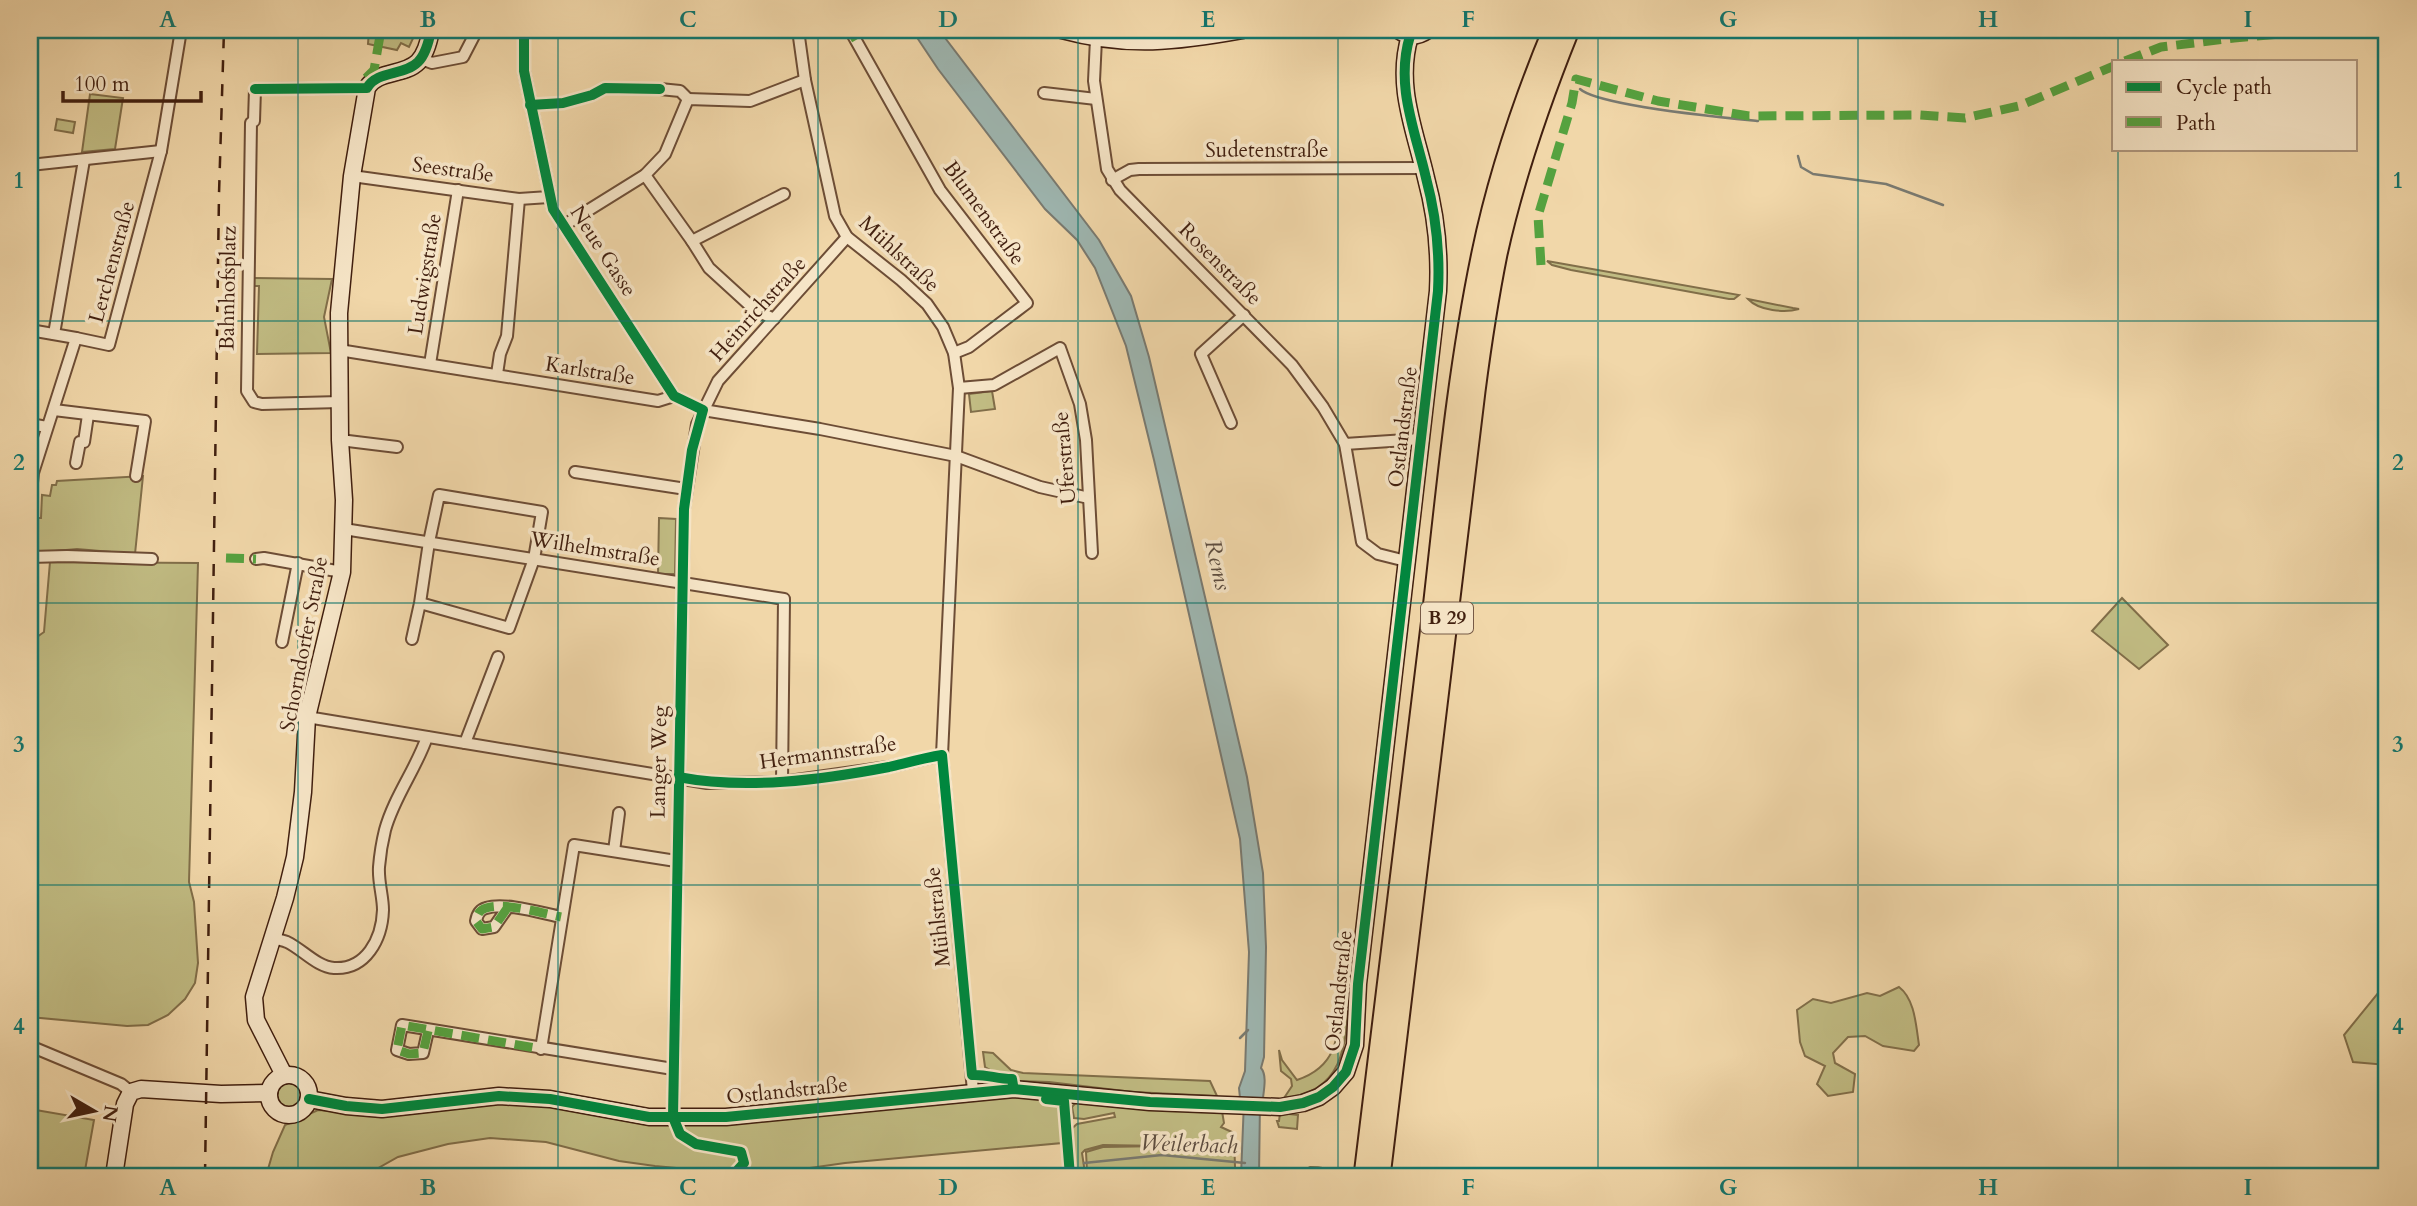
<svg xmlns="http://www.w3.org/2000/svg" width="2417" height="1206" viewBox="0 0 2417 1206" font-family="Cardo,serif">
<rect width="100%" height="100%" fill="#f1d7a9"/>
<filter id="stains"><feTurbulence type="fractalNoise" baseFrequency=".00286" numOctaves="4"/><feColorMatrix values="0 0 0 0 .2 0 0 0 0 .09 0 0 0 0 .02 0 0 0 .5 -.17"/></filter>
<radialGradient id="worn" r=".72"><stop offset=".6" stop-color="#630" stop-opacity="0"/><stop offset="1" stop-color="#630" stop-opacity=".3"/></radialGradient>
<g fill="#c1bc83" stroke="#816e49" stroke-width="2" fill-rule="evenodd">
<path d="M369,30L379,32L420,30L419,34H415L409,47L401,43L397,50L368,44Z"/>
<path d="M90,94L123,98L115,149L82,152Z"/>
<path d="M57,119L75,122L73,133L55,130Z"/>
<path d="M1547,261L1739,295L1734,299H1729L1571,270L1552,265Z"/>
<path d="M253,278L332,279L324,317L331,353L257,354L259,286H253Z"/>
<path d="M1748,299L1793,308L1799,309C1785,313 1759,311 1748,299Z"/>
<path d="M992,391L995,409L971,412L969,394Z"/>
<path d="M143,476L135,554L77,549L33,553L35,518H41L42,495L50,496L52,485H56L57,481Z"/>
<path d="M659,518L676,519L675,574H658Z"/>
<path d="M50,562L198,563L189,882L194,902L198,963L195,983L185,999L168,1015L148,1025L127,1026L30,1017V642L44,632Z"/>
<path d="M2122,598L2168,645L2139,669L2092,631Z"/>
<path d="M2387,982V1065L2353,1062L2344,1035Z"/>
<path d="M1899,987C1915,999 1916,1026 1919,1045L1914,1051L1883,1046L1865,1036L1848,1037L1833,1053L1835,1063L1855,1074L1853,1092L1828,1096L1817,1084L1825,1066L1805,1056L1800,1042L1797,1010L1813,999L1831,1003L1867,993L1880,996Z"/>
<path d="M1346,992L1349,997C1346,1044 1344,1093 1284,1098L1292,1086L1291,1079L1281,1071L1279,1050L1282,1060L1297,1080C1339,1066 1338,1035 1340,997Z"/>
<path d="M983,1052L993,1053L1011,1070L1023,1073L1210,1081L1217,1096L1133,1092L1049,1082L1019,1081L1016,1077L999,1075L985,1067Z"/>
<circle cx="290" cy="1095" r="15"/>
<path d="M1012,1097H1053L1059,1105L1062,1143L845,1163L761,1175L732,1170L709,1171L655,1166L619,1161L546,1142L490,1138L448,1144L398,1157L364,1176H266L273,1152L285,1125L318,1110L389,1115L422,1112L480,1103L521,1102L618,1118Z"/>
<path d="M1077,1101L1222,1111L1224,1123L1221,1127L1234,1133L1235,1167L1238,1176L1198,1174L1193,1175L1199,1176H1073L1069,1131L1077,1124L1115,1117L1114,1113L1084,1119L1074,1118L1072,1107ZM1103,1145L1163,1146L1103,1147L1086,1152L1087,1171L1085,1173L1082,1153L1085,1150Z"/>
<path d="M30,1109L94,1120L84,1176H30Z"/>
<path d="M1280,1113L1298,1115L1297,1129L1279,1127L1277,1121H1279Z"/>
<path d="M1310,1167C1319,1167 1329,1167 1334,1176H1301L1303,1171Z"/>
</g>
<path fill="#9eb7b2" stroke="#797a71" stroke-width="2" d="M912,30H939L1099,240L1131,296L1149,357L1247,777L1263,873L1266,947L1264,1057L1261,1068C1267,1075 1264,1089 1263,1098L1260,1102L1259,1176H1241L1244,1101L1240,1098L1239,1088L1245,1071L1249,952L1240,839L1154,460L1126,346L1095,268L1077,240L1045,209L938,69Z"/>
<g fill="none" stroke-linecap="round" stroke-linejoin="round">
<g stroke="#797a71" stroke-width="2.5">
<path d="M1580,89C1599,106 1727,118 1758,121"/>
<path d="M1798,156L1801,167L1813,174L1886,184L1943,205"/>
<path d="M1240,1038L1248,1030"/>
<path d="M1084,1163L1162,1155L1245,1163"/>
</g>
<g stroke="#6d4d36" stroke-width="14">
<g id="street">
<path d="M524,30V71L553,209L674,396"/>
<path d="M798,30L805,80L835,216L847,237L901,280L927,304L943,327L954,353L959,388L942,755L973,1091"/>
<path d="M850,30L940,190L1027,303L969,347L954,353"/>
<path d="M1096,39L1094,81L1107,169L1120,190L1292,365L1323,407L1345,444L1421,439"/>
<path d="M421,59L432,63L463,57L477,30"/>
<path d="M660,89L680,91L688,99"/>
<path d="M1044,93L1096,99"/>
<path d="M30,165L161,151"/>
<path d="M645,175L692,241L709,268L755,310L774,319"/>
<path d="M352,176L519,199L549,197"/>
<path d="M1112,180L1130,170L1139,169L1424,168"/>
<path d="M563,226L645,175L665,154L688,99L750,101L805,80"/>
<path d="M692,241L784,194"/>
<path d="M30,330L76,338"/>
<path d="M54,334L84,160"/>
<path d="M339,350L658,401L674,396L703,410L820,429L956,456L1040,487L1089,498"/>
<path d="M430,364L458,190"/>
<path d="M497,374L500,354L507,336L519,199"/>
<path d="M959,388L994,385L1060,348L1080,404L1086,440L1092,553"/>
<path d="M340,402L262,404L254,402L247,391L251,123L254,121L255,89L367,88"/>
<path d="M54,410L145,421L136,476"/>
<path d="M1231,423L1201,354L1244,315"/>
<path d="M30,424L47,427"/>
<path d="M340,440L397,447"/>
<path d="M1345,444L1362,542L1378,554L1406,561"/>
<path d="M76,463L80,442H84L88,415"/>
<path d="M575,472L686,489"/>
<path d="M30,502L33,473L76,338L109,345L161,151L181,30"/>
<path d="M344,529L784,599L782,782"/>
<path d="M30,557L67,556L152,559"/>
<path d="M256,559L264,558L342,572"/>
<path d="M412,639L420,603L429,542L439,495L542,512L534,559L509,628L420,603"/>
<path d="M282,642L298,563"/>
<path d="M307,717L707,783L782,782L888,767L942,755"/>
<path d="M465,743L498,657"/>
<path d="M614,851L619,813"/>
<path d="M508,907L494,927L482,929L476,921C477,915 479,910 486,908C505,902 541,913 561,917"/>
<path d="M271,938C276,939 282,940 287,942C302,949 317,967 334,968C366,970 382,939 383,910C383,896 378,882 379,867C380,855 382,842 385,830C394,797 416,769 427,737"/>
<path d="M428,1031L423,1053L409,1054L397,1050L402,1025L673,1069"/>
<path d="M30,1046L121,1084L131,1092"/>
<path d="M541,1049L574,845L676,861"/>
<path d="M673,1117L684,509L697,424L718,381L847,237"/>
</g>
</g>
<g stroke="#411f0f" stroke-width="19">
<g id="secondary">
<path d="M1062,30C1128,48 1177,42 1243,30"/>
<path d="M1398,30C1408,37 1418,37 1428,30"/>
<circle cx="289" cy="1095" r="20"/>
<path d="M284,1075L256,1020L254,997L285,898L295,857L303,792L307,717L342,572L344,500L340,440L339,313L352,176L367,88C377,70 404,76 418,62C426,54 429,41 431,30"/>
<path d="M309,1099L346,1106L382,1109L499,1096L550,1099L649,1117H726L1014,1089L1150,1102L1280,1107L1303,1103L1319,1097L1333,1087L1346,1072L1355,1045L1358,984L1438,291C1440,252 1436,215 1426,178C1415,130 1395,85 1410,36"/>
<path d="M114,1176L125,1104L131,1092L141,1089L221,1094L269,1093"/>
</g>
</g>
<g stroke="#411f0f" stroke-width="23">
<g id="highway">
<path d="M1364,1176C1387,990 1410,804 1432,618C1446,496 1457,373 1482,253C1498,176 1523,102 1553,30"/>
<path d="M1380,1176L1475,391C1481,345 1488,299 1497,254C1514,177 1540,102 1569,30"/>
</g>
</g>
<use href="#street" stroke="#f6e5c7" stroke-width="10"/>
<use href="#secondary" stroke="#f6e5c7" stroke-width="16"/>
<use href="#highway" stroke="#f1d7a9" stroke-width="19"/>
<path stroke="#411f0f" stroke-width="2.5" stroke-dasharray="12 12" stroke-linecap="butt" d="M205,1176L219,194L224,30"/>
<g stroke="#55a23f" stroke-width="9" stroke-dasharray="18 9" stroke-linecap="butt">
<path d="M850,30L856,40"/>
<path d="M2125,61L2161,47L2234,38L2330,30"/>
<path d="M366,78L374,70L381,30"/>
<path d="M1541,265L1538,216L1572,103L1576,79L1658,101L1749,116L1920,115L1965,118L2019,106L2114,66"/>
<path d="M226,558L256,559"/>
<path d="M508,907L494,927L482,929L476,921C477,915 479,910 486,908C505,902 541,913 561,917"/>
<path d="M428,1031L423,1053L409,1054L397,1050L402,1025L541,1049"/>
</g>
<g stroke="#f6e5c7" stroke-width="15">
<g id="cycleway">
<path d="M524,30V71L553,209L674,396L703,410L692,450L684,509L673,1117L680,1134L696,1144L741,1152L744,1163L734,1174L728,1176"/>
<path d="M255,89L367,88C377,70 404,76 418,62C426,54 429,41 431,30"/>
<path d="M530,105L563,103L592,95L605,88L660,89"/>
<path d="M678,777C746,790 821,780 889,767C906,763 924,758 942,755L972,1075C986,1074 997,1079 1012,1079L1013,1085"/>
<path d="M309,1099L346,1106L382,1109L499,1096L550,1099L649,1117H726L1014,1089L1150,1102L1280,1107L1303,1103L1319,1097L1333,1087L1346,1072L1355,1045L1358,984L1438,291C1440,252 1436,215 1426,178C1415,130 1395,85 1410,36"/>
<path d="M1046,1099L1064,1101L1070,1176"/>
</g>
</g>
<use href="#cycleway" stroke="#00873e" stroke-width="10"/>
</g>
<path fill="none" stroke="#0f766e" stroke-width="2" stroke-opacity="0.55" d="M298,30V1176M558,30V1176M818,30V1176M1078,30V1176M1338,30V1176M1598,30V1176M1858,30V1176M2118,30V61M2118,149V1176M30,321H2387M30,603H2387M30,885H2387"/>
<g text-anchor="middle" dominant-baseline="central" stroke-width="7" stroke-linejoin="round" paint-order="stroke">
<rect fill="#f6e5c7" stroke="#775a46" stroke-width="2" x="1421" y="602.5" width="52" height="31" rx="5"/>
<g font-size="19" font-weight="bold" fill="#411f0f">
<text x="1447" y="618">B 29</text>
</g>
<g font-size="21" fill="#411f0f" stroke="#f6e5c7">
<text x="1267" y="150">Sudetenstraße</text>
<text transform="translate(453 170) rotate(8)">Seestraße</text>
<text transform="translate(984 213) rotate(54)">Blumenstraße</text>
<text transform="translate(603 251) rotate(57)">Neue Gasse</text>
<text transform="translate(899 254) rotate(43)">Mühlstraße</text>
<text transform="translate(112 262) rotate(-75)">Lerchenstraße</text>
<text transform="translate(1220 264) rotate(45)">Rosenstraße</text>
<text transform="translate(425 274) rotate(-81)">Ludwigstraße</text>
<text transform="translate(228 288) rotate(-89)">Bahnhofsplatz</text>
<text transform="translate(758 309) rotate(-48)">Heinrichstraße</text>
<text transform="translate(590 371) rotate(9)">Karlstraße</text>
<text transform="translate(1403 427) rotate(-83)">Ostlandstraße</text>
<text transform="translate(1065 458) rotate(-95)">Uferstraße</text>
<text transform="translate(595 549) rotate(9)">Wilhelmstraße</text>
<text transform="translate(304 644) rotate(-79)">Schorndorfer Straße</text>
<text transform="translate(828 753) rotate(-8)">Hermannstraße</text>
<text transform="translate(659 762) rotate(-89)">Langer Weg</text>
<text transform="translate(938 917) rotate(-96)">Mühlstraße</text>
<text transform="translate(1339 991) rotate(-84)">Ostlandstraße</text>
<text transform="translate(787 1091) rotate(-6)">Ostlandstraße</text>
</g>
<g font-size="23" font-style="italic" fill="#5d4d40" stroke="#f6e5c7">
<text transform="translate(1218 565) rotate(77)">Rems</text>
<text transform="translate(1189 1144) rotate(2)">Weilerbach</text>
</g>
</g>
<rect width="2417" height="1206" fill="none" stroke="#f1d7a9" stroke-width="77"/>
<rect x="2112" y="60" width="245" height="91" fill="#f6e5c7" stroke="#ae967d" stroke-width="2"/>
<rect x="2126" y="82" width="35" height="10" fill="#00873e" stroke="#ae967d" stroke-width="2"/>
<text x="2176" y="94" font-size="21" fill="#411f0f">Cycle path</text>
<rect x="2126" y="117" width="35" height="10" fill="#55a23f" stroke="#ae967d" stroke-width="2"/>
<text x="2176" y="130" font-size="21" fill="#411f0f">Path</text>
<g transform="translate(94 1111) rotate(99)" stroke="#f6e5c7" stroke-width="5" paint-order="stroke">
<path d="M0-5L12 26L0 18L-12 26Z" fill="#411f0f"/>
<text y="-10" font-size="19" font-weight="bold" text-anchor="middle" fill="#411f0f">N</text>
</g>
<path d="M63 91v10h138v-10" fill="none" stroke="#411f0f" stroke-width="3.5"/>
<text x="74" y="91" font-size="21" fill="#411f0f" stroke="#f6e5c7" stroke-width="5" paint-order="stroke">100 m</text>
<rect x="38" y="38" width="2340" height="1130" fill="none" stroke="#0f766e" stroke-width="2.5"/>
<g font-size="23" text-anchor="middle" font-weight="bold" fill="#0f766e">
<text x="168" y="27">A</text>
<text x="428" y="27">B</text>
<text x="688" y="27">C</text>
<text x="948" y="27">D</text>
<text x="1208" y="27">E</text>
<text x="1468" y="27">F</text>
<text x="1728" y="27">G</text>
<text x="1988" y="27">H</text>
<text x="2248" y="27">I</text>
<text x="19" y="188">1</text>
<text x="2398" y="188">1</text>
<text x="19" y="470">2</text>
<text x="2398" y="470">2</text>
<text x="19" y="752">3</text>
<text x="2398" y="752">3</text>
<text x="19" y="1034">4</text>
<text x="2398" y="1034">4</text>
<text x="168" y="1195">A</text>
<text x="428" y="1195">B</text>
<text x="688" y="1195">C</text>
<text x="948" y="1195">D</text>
<text x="1208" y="1195">E</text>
<text x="1468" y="1195">F</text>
<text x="1728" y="1195">G</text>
<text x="1988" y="1195">H</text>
<text x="2248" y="1195">I</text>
</g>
<rect width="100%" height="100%" filter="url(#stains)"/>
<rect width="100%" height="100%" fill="url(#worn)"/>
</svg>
